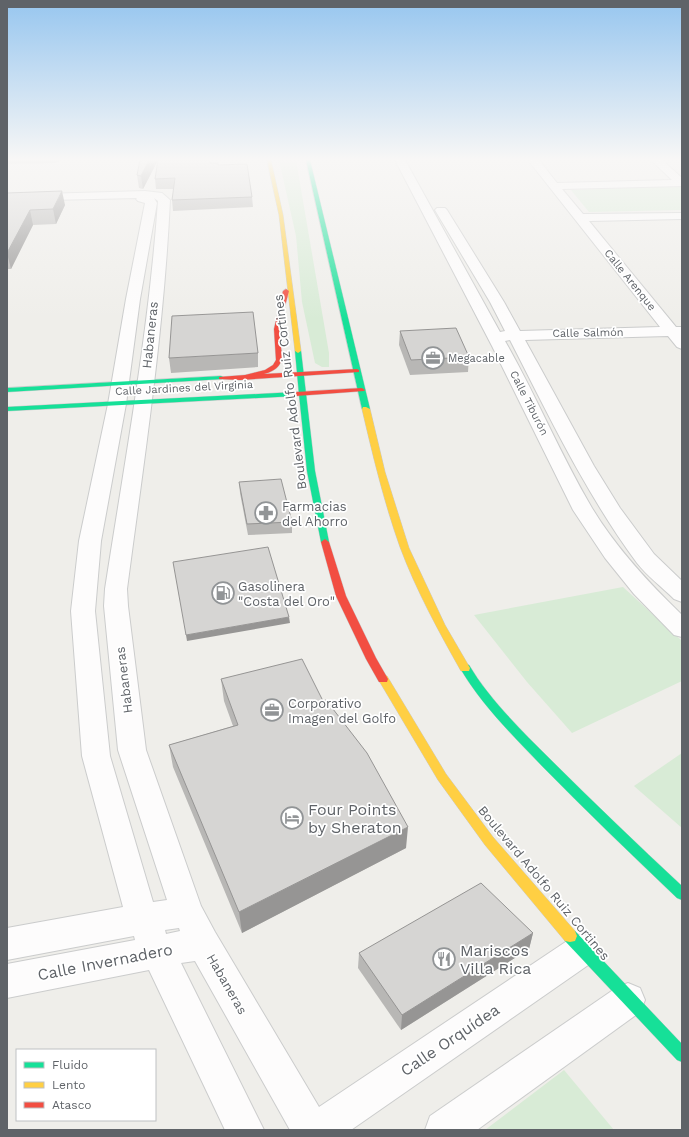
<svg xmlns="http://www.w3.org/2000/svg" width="689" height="1137" viewBox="0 0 689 1137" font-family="'Work Sans',sans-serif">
<rect width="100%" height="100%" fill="#efeeea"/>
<g fill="#d8ebd6">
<path d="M279,160H296L329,353V367H322L315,363L302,302L296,236Z"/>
<path d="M682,186V210L589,212L571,190Z"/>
<path d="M623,587L682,641V681L572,733L527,682L474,615Z"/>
<path d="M682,753V828L634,786Z"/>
<path d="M564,1070L614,1130H485Z"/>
</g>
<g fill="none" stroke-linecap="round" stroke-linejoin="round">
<g stroke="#cbcccc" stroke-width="2">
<g id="street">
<path d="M395,160H405L500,332L505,331L490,302L435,210L437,208H445L447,210L504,302L520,331L660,327L528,160H539L557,183L672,180L651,160H662L682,178V186L562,189L583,214L682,213V219L589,221L676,327H682V349L677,347L668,336L525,340L594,466L620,508L654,554L682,581V602L674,599C662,587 647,576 637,563C586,494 549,416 510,340L505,341C536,395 560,454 592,508C616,548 649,583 682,615V637L674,635L634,594L605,558L573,510L492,346Z"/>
<path d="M145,191L162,193L170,200C164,330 144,460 127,589L128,606L146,750L201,906L215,932L319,1107L570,939L582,934L594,939L599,950L594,961L351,1130H290L195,961L181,963L264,1130H225L149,970L7,998V964L135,940L134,936L7,960V928L123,907L82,756L71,611L79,541L108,404L126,299L145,203L138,201L136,199L137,198L7,201V195ZM154,198L158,201C149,331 125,460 105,589L104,606L118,750L167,900L153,902L110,756L95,611L101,541L126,404L140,299L157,203ZM179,928L180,931L166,934L165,930Z"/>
<path d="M628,983L640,988L645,1000L640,1012L477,1130H425L430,1116L616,988Z"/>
</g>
</g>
<g stroke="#cacacb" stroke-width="1">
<g id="fast">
<path d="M306,160H310L370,409L366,411L362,409Z"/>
<path d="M298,349L301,351L315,471L329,542L325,545L321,542L307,471L299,394L296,396L7,411V407L296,392L299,394L295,351Z"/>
<path d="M221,376L223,377V379L7,392V388Z"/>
<path d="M465,664L469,665C489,699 522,731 550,759C593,802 637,844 682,886V900L677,898C632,855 586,811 542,766C514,737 480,703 460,668L461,665Z"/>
<path d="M570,930L575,931L682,1044V1062L677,1060L565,941L563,936L565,931Z"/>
</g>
</g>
<g stroke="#cacacb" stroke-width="1">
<g id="slow">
<path d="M267,160H271L283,215L301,351L298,353L295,351L279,215Z"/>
<path d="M363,407H366L370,409L385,472L409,548L445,625L470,668L469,671H461C439,632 416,590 400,547C384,502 373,456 362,409Z"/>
<path d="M383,675L387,676L446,774L493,837L575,931L577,936L575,941L570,942L565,941L485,845L438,780L378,679L379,676Z"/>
</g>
</g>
<g stroke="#cacacb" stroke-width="1">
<g id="jam">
<path d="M286,289L289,291C286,303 282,315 280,328C277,348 293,366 264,374L357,369L359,370V372L240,380L219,379V377L245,375L265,370L273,365L276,360L274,329L283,291Z"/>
<path d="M362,388L365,390L364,391L296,396L293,394L296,392Z"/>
<path d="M325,539L329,542L346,596L376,658L388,679L387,682H379L366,659L336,596L321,542Z"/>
</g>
</g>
<use href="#street" fill="#fdfcfc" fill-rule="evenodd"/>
<use href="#fast" fill="#16e098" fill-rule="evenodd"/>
<use href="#slow" fill="#ffcf43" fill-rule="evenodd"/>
<use href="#jam" fill="#f24e42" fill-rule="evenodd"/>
</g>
<g fill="#b8b7b5">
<path d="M7,160H62L55,163L7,164Z"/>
<path d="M158,160L143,189L139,188L137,175Z"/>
<path d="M210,163L218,165L252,197L253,207L173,211L172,200L174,189H156L155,179Z"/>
<path d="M7,193L65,205L56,224L33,225L11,269H7Z"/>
<path d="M400,331L469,357L468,372L410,375L399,345Z"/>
<path d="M258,353V367L171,373L169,358Z"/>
<path d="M239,482L292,522V533L248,535L240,493Z"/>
<path d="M221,679L323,701L406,848L242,933L173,767L169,745L233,726L224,701Z"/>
<path d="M533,933L529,949L401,1030L358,968L359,953Z"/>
</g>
<g fill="#969594">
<path d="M54,160H62L55,163Z"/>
<path d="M149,160H158L143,189L141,176Z"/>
<path d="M62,191L65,205L56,224L53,209Z"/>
<path d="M30,210L33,225L11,269L7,253Z"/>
<path d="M289,617L290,623L187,641L186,635Z"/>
<path d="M408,827L406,848L242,933L239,912Z"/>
<path d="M533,933L529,949L401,1030L402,1015Z"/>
</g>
<g fill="#d6d5d3" stroke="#969594">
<path d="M140,160H149L141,176L137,175Z"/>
<path d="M158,160H209L210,163H218V165L247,164L252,197L172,200L175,178L155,179Z"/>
<path d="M62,191L53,209L30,210L7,253V193Z"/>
<path d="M253,312L258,353L169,358L172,316Z"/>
<path d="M456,328L469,357L411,360L400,331Z"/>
<path d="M281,479L292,522L247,524L239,482Z"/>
<path d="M268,547L289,617L186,635L173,562Z"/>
<path d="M302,659L323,701L326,700L367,753L408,827L239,912L169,745L238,725L221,679Z"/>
<path d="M481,883L533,933L402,1015L359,953Z"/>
</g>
<linearGradient id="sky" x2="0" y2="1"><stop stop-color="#97c6ef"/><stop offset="0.5" stop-color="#f8f7f6"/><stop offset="1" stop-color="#f8f7f6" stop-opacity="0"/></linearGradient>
<rect width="689" height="319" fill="url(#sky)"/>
<defs>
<g id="office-ring" transform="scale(1.15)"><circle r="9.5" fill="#fff" stroke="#919496" stroke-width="1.5"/><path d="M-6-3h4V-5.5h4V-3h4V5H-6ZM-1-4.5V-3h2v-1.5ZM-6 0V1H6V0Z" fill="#919496"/></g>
<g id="pharmacy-ring" transform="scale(1.15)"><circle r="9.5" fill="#fff" stroke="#919496" stroke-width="1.5"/><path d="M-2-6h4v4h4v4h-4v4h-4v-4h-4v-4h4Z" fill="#919496"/></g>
<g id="fuel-ring" transform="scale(1.15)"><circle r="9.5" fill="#fff" stroke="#919496" stroke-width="1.5"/><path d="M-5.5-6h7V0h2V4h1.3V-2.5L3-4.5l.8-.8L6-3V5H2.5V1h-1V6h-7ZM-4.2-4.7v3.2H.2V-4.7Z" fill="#919496"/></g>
<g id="hotel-ring" transform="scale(1.15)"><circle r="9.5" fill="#fff" stroke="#919496" stroke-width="1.5"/><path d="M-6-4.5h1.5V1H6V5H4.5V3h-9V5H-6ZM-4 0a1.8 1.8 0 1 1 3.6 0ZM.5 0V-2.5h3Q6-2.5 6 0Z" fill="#919496"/></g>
<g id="restaurant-ring" transform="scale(1.15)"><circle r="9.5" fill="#fff" stroke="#919496" stroke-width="1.5"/><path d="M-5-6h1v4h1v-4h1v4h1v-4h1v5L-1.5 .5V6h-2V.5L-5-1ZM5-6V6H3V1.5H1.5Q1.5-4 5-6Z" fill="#919496"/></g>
</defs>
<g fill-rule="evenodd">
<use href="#office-ring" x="433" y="358"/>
<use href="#pharmacy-ring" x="266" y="513"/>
<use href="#fuel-ring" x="223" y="593"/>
<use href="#office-ring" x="272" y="710"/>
<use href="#hotel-ring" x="292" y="818"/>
<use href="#restaurant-ring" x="444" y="959"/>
</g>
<g text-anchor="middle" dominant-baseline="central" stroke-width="3.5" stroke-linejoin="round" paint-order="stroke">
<g font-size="11" fill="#5f6368" stroke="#fff">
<text transform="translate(630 280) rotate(51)">Calle Arenque</text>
<text transform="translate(588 333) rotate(-1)">Calle Salmón</text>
<text transform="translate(184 388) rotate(-3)">Calle Jardines del Virginia</text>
<text transform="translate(529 403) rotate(63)">Calle Tiburón</text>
</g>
<g font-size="11" fill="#5f6368" stroke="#fff" text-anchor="start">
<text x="448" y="358">Megacable</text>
</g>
<g font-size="13" fill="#5f6368" stroke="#fff">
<text transform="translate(150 335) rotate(-84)">Habaneras</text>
<text transform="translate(290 392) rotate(-97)">Boulevard Adolfo Ruiz Cortines</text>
<text transform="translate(124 680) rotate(-97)">Habaneras</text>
<text transform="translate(544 883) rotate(50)">Boulevard Adolfo Ruiz Cortines</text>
<text transform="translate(227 984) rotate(60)">Habaneras</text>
</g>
<g font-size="13" fill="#5f6368" stroke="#fff" text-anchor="start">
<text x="282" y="506">Farmacias<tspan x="282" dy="15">del Ahorro</tspan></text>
<text x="238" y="586">Gasolinera<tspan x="238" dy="15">"Costa del Oro"</tspan></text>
<text x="288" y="703">Corporativo<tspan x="288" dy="15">Imagen del Golfo</tspan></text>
</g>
<g font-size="16" fill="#5f6368" stroke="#fff" text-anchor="start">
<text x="308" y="809">Four Points<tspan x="308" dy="18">by Sheraton</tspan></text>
<text x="460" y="950">Mariscos<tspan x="460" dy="18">Villa Rica</tspan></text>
</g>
<g font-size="16" fill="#5f6368" stroke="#fff">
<text transform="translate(105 962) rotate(-11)">Calle Invernadero</text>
<text transform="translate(450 1040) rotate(-34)">Calle Orquídea</text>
</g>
</g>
<rect width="689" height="1137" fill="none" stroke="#5f6368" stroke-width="16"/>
<rect x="16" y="1049" width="140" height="72" fill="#ffffff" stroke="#bfc1c3"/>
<rect x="24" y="1062" width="20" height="6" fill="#16e098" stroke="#bfc1c3"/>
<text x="52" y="1069" font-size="12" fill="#5f6368">Fluido</text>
<rect x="24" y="1082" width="20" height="6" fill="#ffcf43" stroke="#bfc1c3"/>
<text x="52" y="1089" font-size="12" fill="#5f6368">Lento</text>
<rect x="24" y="1102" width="20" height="6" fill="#f24e42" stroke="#bfc1c3"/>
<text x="52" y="1109" font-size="12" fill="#5f6368">Atasco</text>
</svg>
